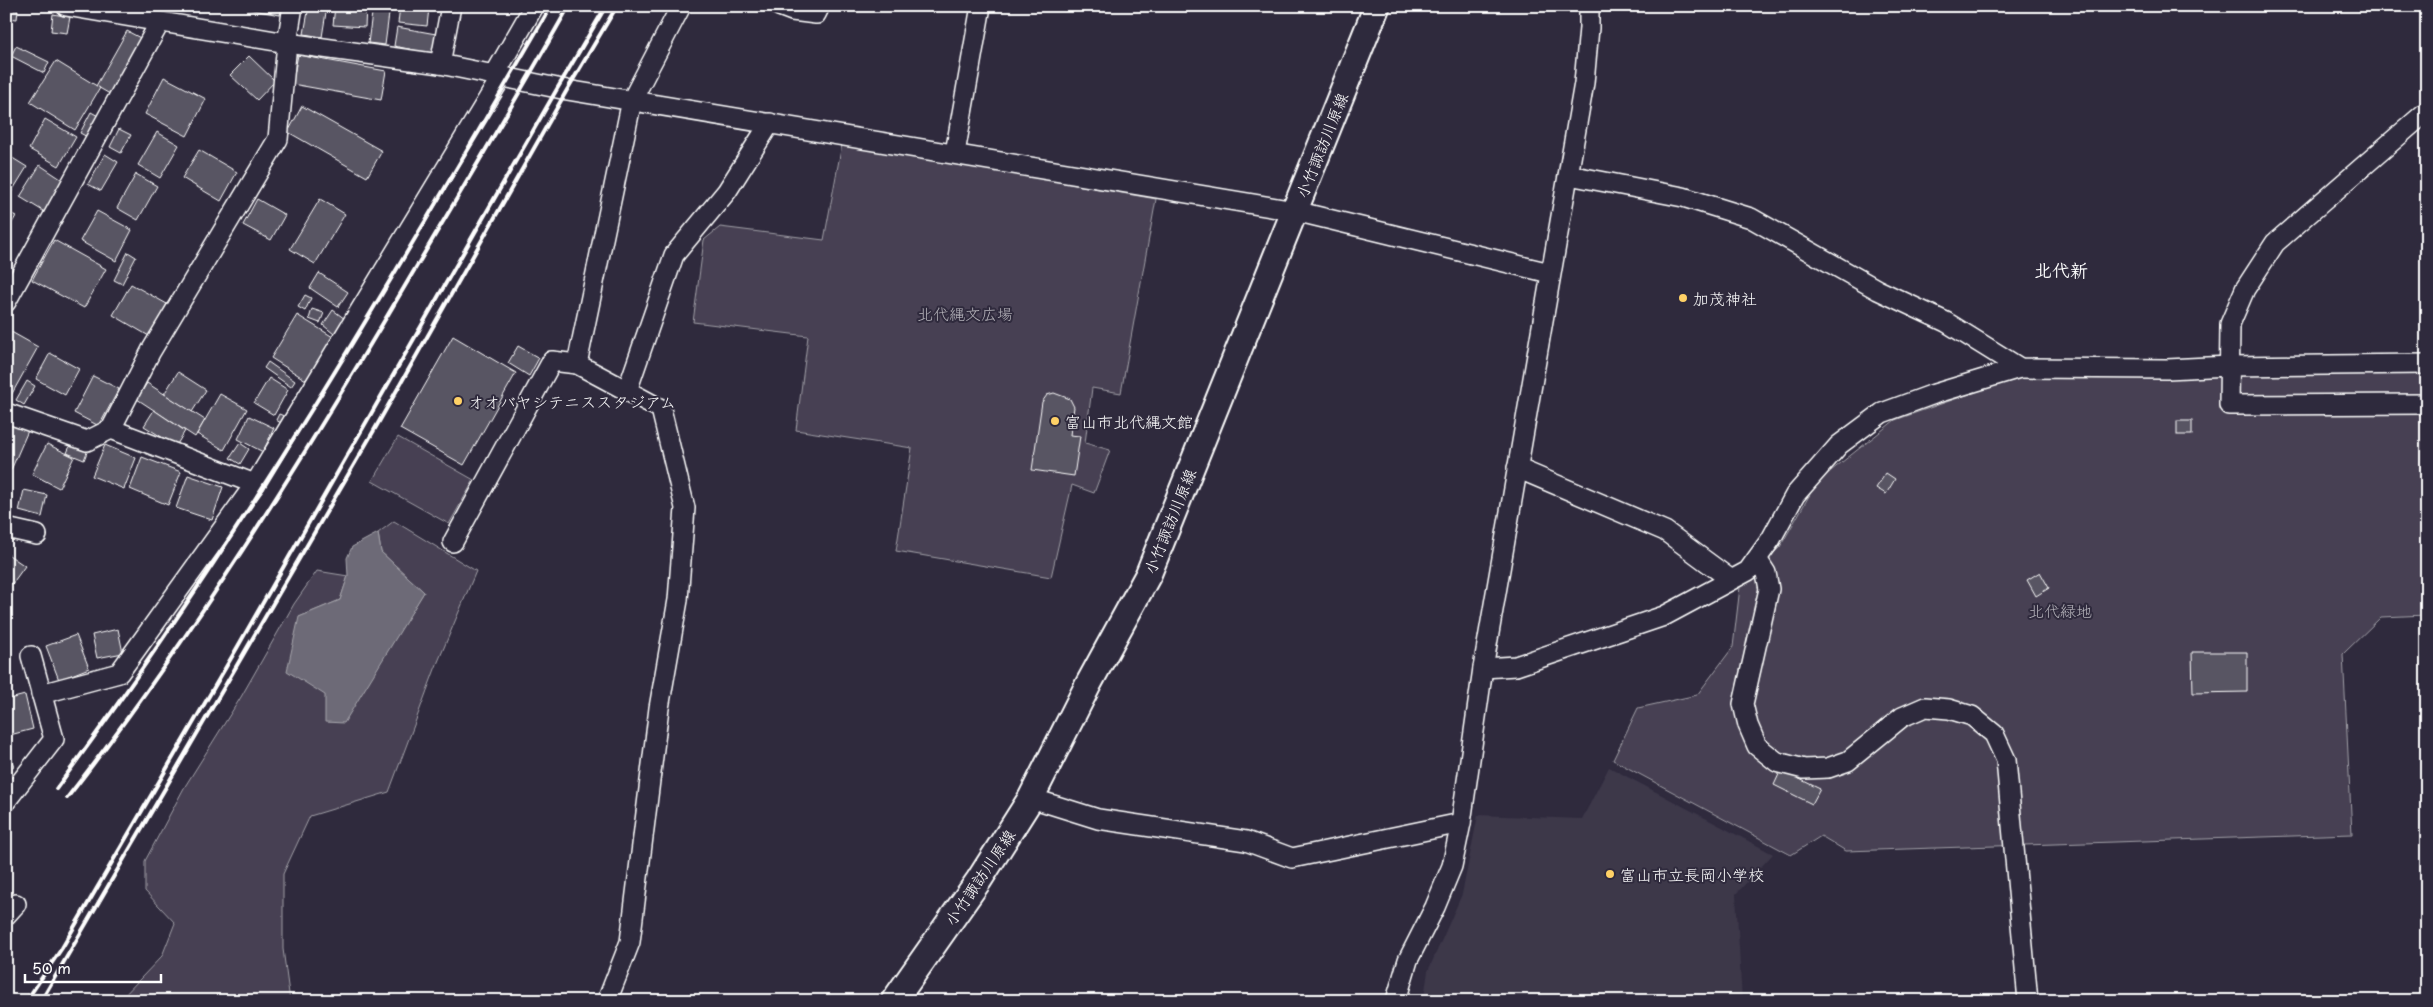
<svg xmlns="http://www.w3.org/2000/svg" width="2433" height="1007" viewBox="0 0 2433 1007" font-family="'Playpen Sans','Klee One',sans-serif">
<rect width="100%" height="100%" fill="#2f2a3d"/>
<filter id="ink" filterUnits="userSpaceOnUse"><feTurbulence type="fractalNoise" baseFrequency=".02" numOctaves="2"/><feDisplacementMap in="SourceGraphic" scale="10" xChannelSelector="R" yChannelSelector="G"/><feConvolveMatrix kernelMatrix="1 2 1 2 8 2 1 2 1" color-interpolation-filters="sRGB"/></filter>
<g filter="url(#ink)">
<path fill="#3c3749" d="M1609,767L1773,854L1736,894L1742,1001H1426L1424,997L1428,971L1462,894L1478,815L1582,819Z"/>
<g fill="#464152" stroke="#a2a0a8">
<path d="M842,144L1156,199L1121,393L1092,388L1085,443L1110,450L1094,493L1072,485L1051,577L896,551L912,448L796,430L808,336L693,322L704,240L720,227L824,240Z"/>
<path d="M2427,369V615L2381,617L2343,654L2352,834L1846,851L1821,836L1791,855L1613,760L1638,708L1697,695L1733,647L1740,587L1780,547L1817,482L1895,420L2021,376H2212Z"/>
<path d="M398,437L474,480L449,524L372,481Z"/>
<path d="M394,521L476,571L435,669L389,792L310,816L283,874V949L290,1001H119L162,956L175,923L145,891V861L184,788L241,697L294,604L317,571L348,576L340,600L299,617L382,659L424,592L381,552L378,533Z"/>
</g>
<path fill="#6d6a77" stroke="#a7a6ad" d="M378,533L381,552L424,592L344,723L325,722V695L287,671L299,617L340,600L348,576L347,558L352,547Z"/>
<g fill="#595564" stroke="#fff">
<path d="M247,6H282L280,15L247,9Z"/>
<path d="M309,6H327L322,37L304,34Z"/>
<path d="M335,6H366L365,27L333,25Z"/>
<path d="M373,6H390L385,45L368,43Z"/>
<path d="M400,6L429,8L427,26L398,23Z"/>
<path d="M6,8L18,10L17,19L6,18Z"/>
<path d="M53,14L70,17L67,33L51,31Z"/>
<path d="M397,27L436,34L433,54L394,46Z"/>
<path d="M127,31L146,41L115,97L96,86Z"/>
<path d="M16,46L49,62L44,73L11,56Z"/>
<path d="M298,55L386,71L381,100L292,84Z"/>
<path d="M249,56L275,81L257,100L230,75Z"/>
<path d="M56,61L100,88L75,130L30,102Z"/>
<path d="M164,77L206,99L187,136L145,114Z"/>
<path d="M302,106L382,151L367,177L288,132Z"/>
<path d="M91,112L102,118L91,139L80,133Z"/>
<path d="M45,119L76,137L59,166L29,149Z"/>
<path d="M119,129L131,135L121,153L110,147Z"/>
<path d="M157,132L179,145L160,178L138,165Z"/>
<path d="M199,150L237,172L221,201L182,178Z"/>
<path d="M6,154L27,167L6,201Z"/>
<path d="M105,154L118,162L101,191L88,184Z"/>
<path d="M40,165L67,183L48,214L20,197Z"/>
<path d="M136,174L157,186L138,220L117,208Z"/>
<path d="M257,199L285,215L271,240L243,225Z"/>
<path d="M320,199L345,214L315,264L290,249Z"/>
<path d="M6,211L16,216L6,233Z"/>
<path d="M97,211L132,230L116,261L80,241Z"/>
<path d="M54,240L106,269L84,308L32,280Z"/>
<path d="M128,252L136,257L122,284L114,280Z"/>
<path d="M319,273L348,292L338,307L310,288Z"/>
<path d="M131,284L167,304L149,336L113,315Z"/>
<path d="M305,295L311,298L305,311L298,307Z"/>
<path d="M312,309L324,313L320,323L309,319Z"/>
<path d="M333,310L345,319L334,334L323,325Z"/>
<path d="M297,315L333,337L306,380L271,358Z"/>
<path d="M6,329L38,347L9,399L6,398Z"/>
<path d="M453,336L516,373L464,465L400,429Z"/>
<path d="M518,346L539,358L529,376L508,363Z"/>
<path d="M50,353L79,369L65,395L36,379Z"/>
<path d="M268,362L295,381L291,387L264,368Z"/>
<path d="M178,372L206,390L192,412L164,394Z"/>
<path d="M93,376L119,389L99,426L74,413Z"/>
<path d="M269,378L288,390L274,415L254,403Z"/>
<path d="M27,381L35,386L24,405L16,400Z"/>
<path d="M147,383L205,420L195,437L137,399Z"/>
<path d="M1054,393L1070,399L1074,407L1070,435L1080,436L1074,476L1032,470L1042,402L1047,395Z"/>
<path d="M220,394L247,409L224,450L197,434Z"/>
<path d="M154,410L185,431L176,446L144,426Z"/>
<path d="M279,414L284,416L281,423L276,420Z"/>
<path d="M249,416L274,428L263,452L238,439Z"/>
<path d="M12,418L30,426L11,470L6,468V432Z"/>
<rect x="2177" y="421" width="15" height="14"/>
<path d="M72,441L89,447L84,460L67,453Z"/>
<path d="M240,443L249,449L240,464L230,458Z"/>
<path d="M47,444L74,457L59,488L32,474Z"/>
<path d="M105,445L136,458L124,489L92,476Z"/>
<path d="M142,457L181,472L168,505L130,489Z"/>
<path d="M1886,473L1895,479L1886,494L1876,488Z"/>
<path d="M188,475L223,487L212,520L176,508Z"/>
<path d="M24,490L47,495L42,517L19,511Z"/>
<path d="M6,553L25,566L12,584L6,580Z"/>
<path d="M2040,572L2049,588L2036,596L2027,580Z"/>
<path d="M118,629L123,653L97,658L92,635Z"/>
<path d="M76,635L89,668L59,680L46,646Z"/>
<path d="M2192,652H2247V692L2193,693Z"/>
<path d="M25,695L33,729L6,736V700Z"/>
<path d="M6,747L14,766L6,769Z"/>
<path d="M1781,770L1820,789L1812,804L1774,785Z"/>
</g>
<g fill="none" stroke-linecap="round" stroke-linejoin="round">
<g stroke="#fff" stroke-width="22">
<g id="minor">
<path d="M66,6L287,43L440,64L567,90L1295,211L1550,273"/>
<path d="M779,6L792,11L816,14L820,6"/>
<path d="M440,64L451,6"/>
<path d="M495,74L534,6"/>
<path d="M2427,111L2275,243L2245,289L2230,324L2229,405L2427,404"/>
<path d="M955,153L981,6"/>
<path d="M1569,175L1683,197L1751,218L1878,290L1946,322L2020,368L2167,369L2229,366L2427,364"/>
<path d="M6,302L160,22"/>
<path d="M577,364L632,100L681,6"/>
<path d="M627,391L674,255L727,191L770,123"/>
<path d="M6,413L87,441L111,429L151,351L278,139L287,43L293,6"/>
<path d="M111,429L255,484L502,76"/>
<path d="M1517,468L1665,531L1730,579"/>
<path d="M6,528L37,535"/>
<path d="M453,542L552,361L577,364L661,409L685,508L678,600L659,708L630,942L607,1001"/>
<path d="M1757,559L1766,573L1769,589L1743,704L1748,725L1757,746L1777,762L1804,769L1828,768L1848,761L1902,717L1925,707L1949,709L1972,716L1994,734L2006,760L2028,1001"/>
<path d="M1483,668L1516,666L1664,616L1748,571L1771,539L1795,495L1839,445L1882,413L1934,394L2020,368"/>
<path d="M41,694L119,673L255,484"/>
<path d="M1031,798L1098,819L1246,841L1292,858L1461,823"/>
<path d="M6,801L54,739L31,656"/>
<path d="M6,915L16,904"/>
<path d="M1398,1001L1397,997L1408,960L1435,907L1452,866L1461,823L1483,668L1584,83L1589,28V6"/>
</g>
</g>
<g stroke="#fff" stroke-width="29">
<path id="major" d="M894,1001L979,880L1031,798L1089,683L1148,575L1377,6"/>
</g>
<use href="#minor" stroke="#2f2a3d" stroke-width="19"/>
<use href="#major" stroke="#2f2a3d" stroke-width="25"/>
<g stroke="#fff" stroke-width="4">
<path d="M56,789C240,541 396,274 551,6"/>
<path d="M67,798C192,638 299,465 402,291C458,196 515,102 569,6"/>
<path d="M26,1001L62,948L237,648L557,89L606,6"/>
<path d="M41,1001L376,427L567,90L617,6"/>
</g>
</g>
</g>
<g fill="#ffd166" stroke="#2f2a3d" stroke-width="2">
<circle cx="1683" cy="298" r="5"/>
<circle cx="458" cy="401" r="5"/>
<circle cx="1055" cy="421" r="5"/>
<circle cx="1610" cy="874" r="5"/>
</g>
<g text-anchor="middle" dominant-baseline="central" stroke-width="4" stroke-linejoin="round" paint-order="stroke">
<g font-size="16" fill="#fff" stroke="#2f2a3d">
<text transform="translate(1321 145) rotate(-68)">小竹諏訪川原線</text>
<text transform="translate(1169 521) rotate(-68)">小竹諏訪川原線</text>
<text transform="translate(979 877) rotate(-56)">小竹諏訪川原線</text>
</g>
<g font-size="16" fill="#fff" stroke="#2f2a3d" text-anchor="start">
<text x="1693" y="298">加茂神社</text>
<text x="468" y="401">オオバヤシテニススタジアム</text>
<text x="1065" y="421">富山市北代縄文館</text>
<text x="1620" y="874">富山市立長岡小学校</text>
</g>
<g font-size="16" fill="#b5b3ba" stroke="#2f2a3d">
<text x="965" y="313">北代縄文広場</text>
<text x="2060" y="610">北代緑地</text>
</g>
<g font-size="18" font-weight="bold" fill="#fff" stroke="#2f2a3d">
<text x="2061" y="269">北代新</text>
</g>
</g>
<rect width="2433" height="1007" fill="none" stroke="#2f2a3d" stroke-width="25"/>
<rect x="12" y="12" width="2408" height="982" fill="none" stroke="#fff" stroke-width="2" filter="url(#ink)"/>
<path d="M25 974v8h136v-8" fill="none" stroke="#ffffff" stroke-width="2.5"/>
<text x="32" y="974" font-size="15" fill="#ffffff" stroke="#2f2a3d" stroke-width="4" paint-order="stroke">50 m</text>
</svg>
